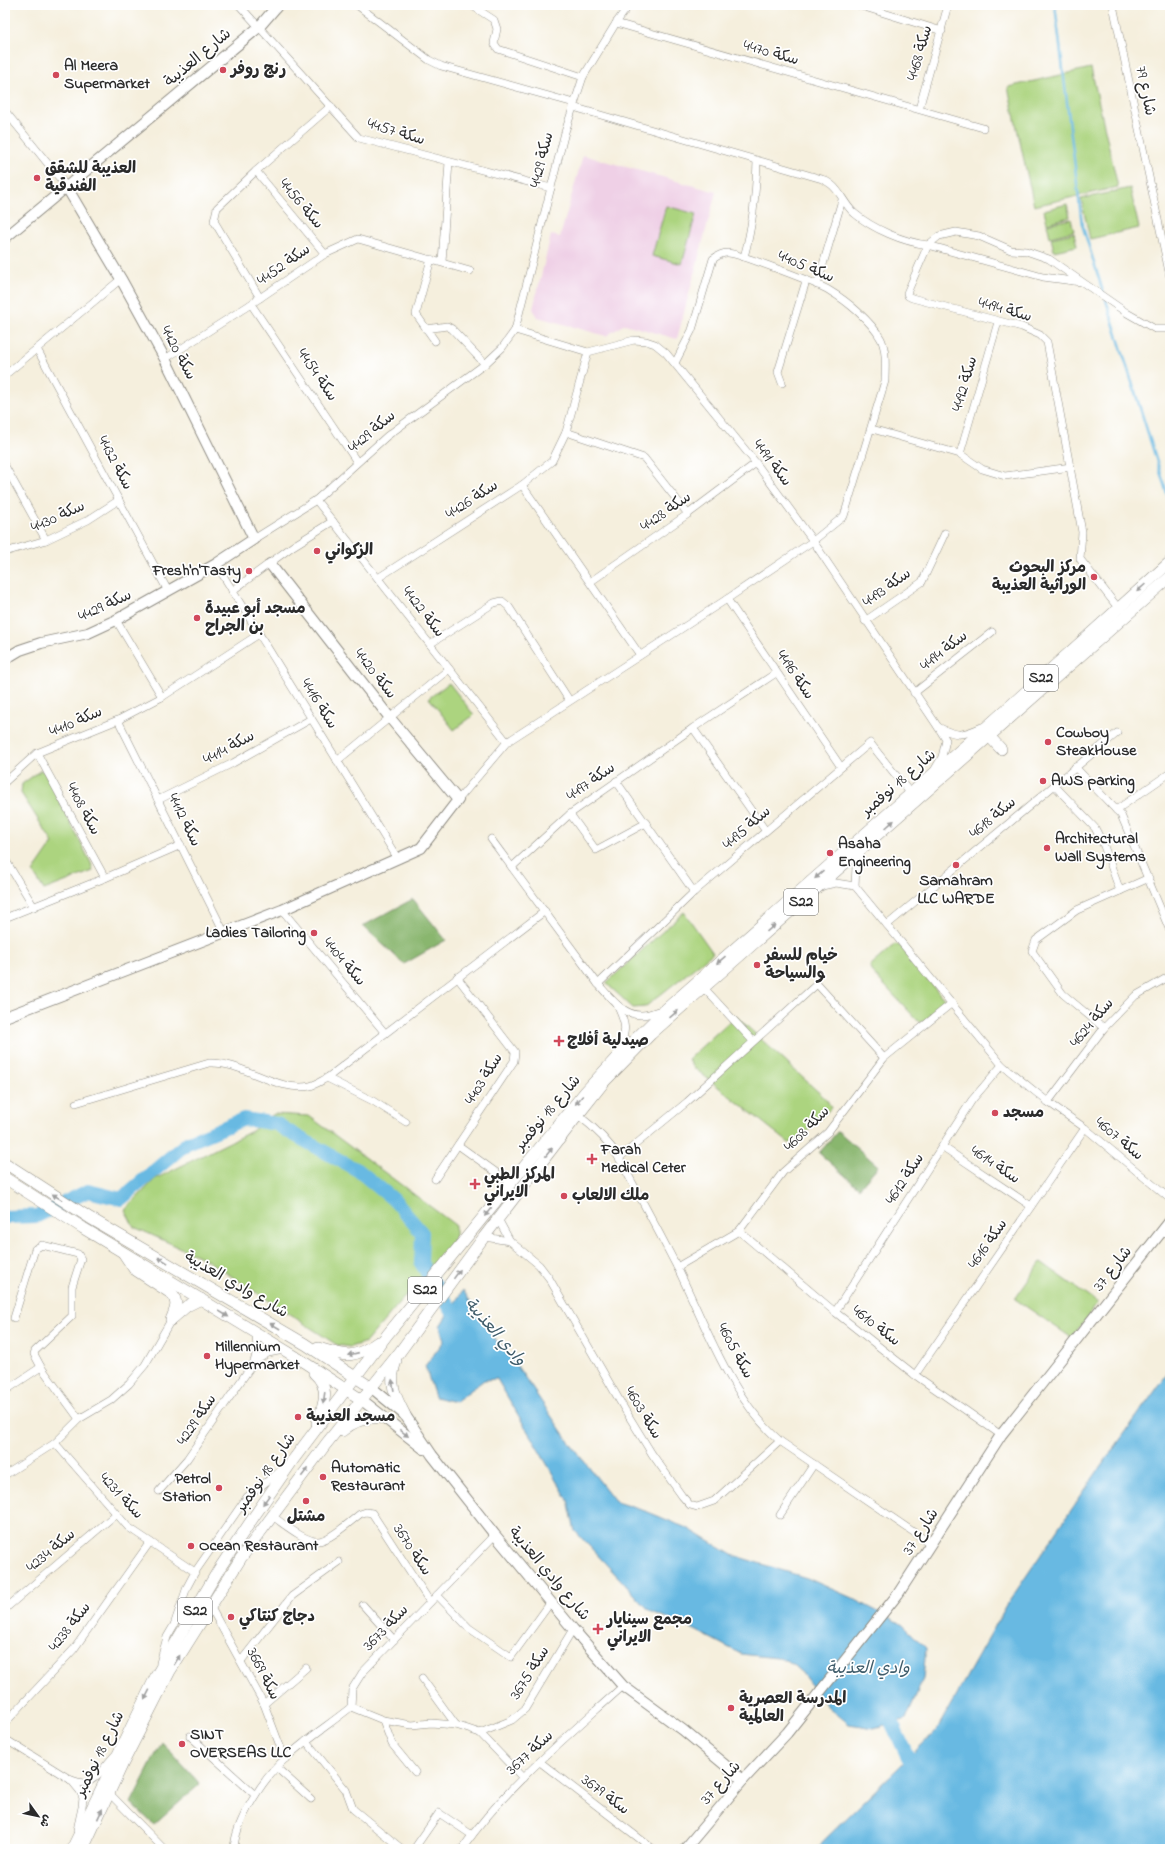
<svg xmlns="http://www.w3.org/2000/svg" width="1175" height="1854" viewBox="0 0 1175 1854" font-family="'Indie Flower','Playpen Sans Arabic',sans-serif">
<rect width="100%" height="100%" fill="#fff"/>
<filter id="ink" filterUnits="userSpaceOnUse"><feTurbulence type="fractalNoise" baseFrequency=".025" numOctaves="2"/><feDisplacementMap in="SourceGraphic" scale="8" xChannelSelector="R" yChannelSelector="G"/><feConvolveMatrix kernelMatrix="1 2 1 2 8 2 1 2 1" color-interpolation-filters="sRGB"/></filter>
<filter id="wash" filterUnits="userSpaceOnUse"><feTurbulence type="fractalNoise" baseFrequency=".012" numOctaves="4" result="noise"/><feDisplacementMap in="SourceGraphic" scale="16" xChannelSelector="R" yChannelSelector="G"/><feGaussianBlur stdDeviation="0.9" result="paint"/><feColorMatrix in="noise" values="0 0 0 0 0 0 0 0 0 0 0 0 0 0 0 0 0 1.4 0 .05"/><feComposite in="paint" operator="in"/></filter>
<g filter="url(#wash)">
<rect width="100%" height="100%" fill="#f5efdd"/>
<path fill="#efd0e6" d="M583,155L716,192L677,339L625,324L606,336L538,317L533,309L551,235L560,237Z"/>
<g fill="#acd47f" stroke="#6c8055">
<path d="M1091,68L1118,187L1034,206L1008,87Z"/>
<path d="M1130,188L1139,228L1090,239L1081,199Z"/>
<path d="M1067,204L1070,217L1047,223L1044,210Z"/>
<path d="M666,206L696,214L682,264L652,256Z"/>
<path d="M1071,219L1074,231L1050,237L1047,224Z"/>
<path d="M1074,233L1077,246L1054,251L1051,238Z"/>
<path d="M449,683L474,715L454,730L429,698Z"/>
<path d="M41,770L45,773L91,863L93,871L44,890L33,872L53,843L21,793L22,784Z"/>
<path d="M684,912L713,953L645,1007L633,1008L606,983Z"/>
<path d="M895,944L900,946L944,999L942,1005L923,1022L920,1023L871,971L870,966Z"/>
<path d="M737,1017L827,1100L831,1108L797,1142L789,1143L693,1067L688,1059L732,1019Z"/>
<path d="M274,1114L309,1116L455,1225V1238L366,1342L350,1347L337,1345L205,1259L134,1227L125,1210L155,1179L252,1131Z"/>
<path d="M1041,1262L1098,1303L1072,1338L1015,1299Z"/>
</g>
<g fill="#89b66e" stroke="#5a704c">
<path d="M413,899L446,940L404,964L363,926Z"/>
<path d="M838,1131L878,1166L859,1188L819,1153Z"/>
<path d="M162,1742L200,1784L154,1825L131,1803Z"/>
</g>
<g fill="#67b9e2" stroke="#497286">
<path d="M463,1290L492,1335L517,1366L569,1442L616,1502L648,1512L689,1529L732,1555L807,1578L852,1598L903,1625L926,1648L923,1679L906,1719L874,1728L849,1724L827,1706L802,1673L786,1659L741,1654L693,1629L650,1611L575,1531L568,1500L497,1379L484,1380L455,1402L435,1397L425,1366L444,1341L440,1326Z"/>
<path d="M1170,1370V1849H815L936,1731L1008,1603L1097,1472Z"/>
</g>
<g fill="none" stroke-linecap="round" stroke-linejoin="round">
<g stroke="#67b9e2" stroke-width="2.5">
<path d="M1055,5L1082,224L1104,295"/>
<path d="M1106,300L1170,503"/>
</g>
<g stroke="#67b9e2" stroke-width="14">
<path d="M5,1217L37,1216L88,1191L121,1199L187,1143L244,1119L277,1124L291,1133L359,1171L394,1200L422,1233L421,1263L461,1325"/>
<path d="M884,1707L909,1759"/>
</g>
</g>
</g>
<g filter="url(#ink)">
<g fill="none" stroke-linecap="round" stroke-linejoin="round">
<g stroke="#908d84" stroke-width="8">
<g id="street">
<path d="M239,5L359,138L551,188"/>
<path d="M357,5L429,60L441,66L574,103"/>
<path d="M471,5L494,20L497,29L494,43L498,49L583,77"/>
<path d="M616,5L625,11"/>
<path d="M858,5L942,31"/>
<path d="M1113,5L1170,277"/>
<path d="M616,23L983,128"/>
<path d="M573,107L822,179C826,181 830,183 833,186C841,193 845,205 854,213C873,229 903,242 928,245L1043,277L1081,282"/>
<path d="M919,109L948,5"/>
<path d="M5,111L66,186"/>
<path d="M256,171L325,254"/>
<path d="M744,257C753,225 756,194 757,161"/>
<path d="M431,259L416,314L435,341"/>
<path d="M442,262L449,162"/>
<path d="M817,285L842,200"/>
<path d="M260,298L214,221L217,208L256,171L331,106"/>
<path d="M251,304L357,462"/>
<path d="M426,329L447,326L452,329L485,364"/>
<path d="M515,330L588,352L634,340L646,341L655,344L666,353L756,463L813,541L938,727"/>
<path d="M37,349L168,591"/>
<path d="M165,359L251,304L325,254L358,239L470,271"/>
<path d="M5,375L121,279"/>
<path d="M782,383L778,372L806,281"/>
<path d="M872,429L960,454L982,469L1005,476L1071,467"/>
<path d="M566,432L644,458L688,514"/>
<path d="M960,454L998,322"/>
<path d="M5,466L46,540"/>
<path d="M522,485L640,655"/>
<path d="M316,500L507,742"/>
<path d="M254,539L316,500L387,436L485,364L502,348L515,330L565,132L583,77L616,23L629,5"/>
<path d="M5,552L46,540L88,520L119,500"/>
<path d="M216,564L398,859"/>
<path d="M378,578L522,485L552,461L566,432L588,352"/>
<path d="M590,582L688,514L756,463"/>
<path d="M232,591L293,546L333,521"/>
<path d="M727,599L841,767"/>
<path d="M1119,609L1080,559L1082,532L1047,342L1040,335L1022,327L912,298L908,296L907,293L928,245L939,236L956,232L979,236L1011,250L1026,251L1049,259L1127,313L1155,329H1170"/>
<path d="M116,620L162,697"/>
<path d="M865,621L922,582L945,533"/>
<path d="M430,644L494,603L502,601L509,607L569,700"/>
<path d="M914,693L992,632"/>
<path d="M118,720L224,932"/>
<path d="M693,728L765,830"/>
<path d="M37,753L105,878"/>
<path d="M337,761L449,669"/>
<path d="M1075,767L1121,815L1170,931"/>
<path d="M935,769L942,757L946,740L938,727C958,737 962,736 982,727"/>
<path d="M616,781L694,892"/>
<path d="M5,782L37,753L118,720L162,697L259,634"/>
<path d="M1054,785L1095,828L1104,846L1120,891"/>
<path d="M158,800L233,763L311,719"/>
<path d="M458,800L507,742L727,599L813,541L844,516L885,381C885,368 887,352 881,339C871,321 847,301 830,291C820,284 735,252 727,253C721,253 717,256 713,259L692,330L675,363"/>
<path d="M1116,810L1170,773"/>
<path d="M570,814L596,850L646,823"/>
<path d="M491,839L598,984C610,997 623,1016 642,1015C649,1015 657,1011 664,1009"/>
<path d="M861,852L856,866L855,886L1002,1065L1048,1102L1085,1128L1170,1199"/>
<path d="M5,859L34,907"/>
<path d="M512,867L570,814L693,728L776,673"/>
<path d="M822,886L836,883L855,886"/>
<path d="M282,910L385,1033"/>
<path d="M5,918L105,878L181,845"/>
<path d="M887,925L1117,733"/>
<path d="M598,984L694,892L870,743L911,794"/>
<path d="M704,988L753,1041"/>
<path d="M617,1005C628,1028 626,1030 618,1054"/>
<path d="M1104,1028L1063,994L1032,951L1036,940L1077,910L1149,878"/>
<path d="M327,1078L373,1101L406,1122"/>
<path d="M1048,1102L1104,1028L1135,996L1170,976"/>
<path d="M76,1103L209,1063C243,1061 277,1093 310,1086C315,1085 321,1081 327,1078L545,911"/>
<path d="M578,1115C595,1128 608,1140 619,1158C639,1195 659,1232 678,1269C706,1326 731,1399 780,1441L931,1544"/>
<path d="M458,1145L511,1183"/>
<path d="M943,1147L1031,1206"/>
<path d="M619,1158L687,1102L817,984L884,1058"/>
<path d="M435,1179L514,1061L515,1052L457,977"/>
<path d="M498,1219L510,1241L539,1265L549,1278L625,1410L652,1454L682,1496L690,1505L697,1507L714,1501L780,1441"/>
<path d="M739,1231L835,1312L915,1375L1001,1435"/>
<path d="M484,1237L510,1241"/>
<path d="M677,1267L739,1231L783,1172L828,1132L884,1058L952,1003"/>
<path d="M835,1312L972,1100L1002,1065"/>
<path d="M14,1318L35,1249L42,1245L78,1254L81,1259L72,1287V1316L35,1351L34,1354L41,1367L79,1419"/>
<path d="M254,1362L268,1353L284,1350"/>
<path d="M915,1375L1085,1128"/>
<path d="M5,1391L41,1367"/>
<path d="M55,1443L128,1527L195,1572"/>
<path d="M5,1475L55,1443L79,1419L111,1400L129,1384L145,1365L171,1320"/>
<path d="M159,1491L187,1459L254,1362L257,1350L256,1333"/>
<path d="M780,1515L814,1464"/>
<path d="M272,1516C283,1523 305,1542 318,1541C329,1541 351,1521 360,1514L366,1512L372,1513L430,1602"/>
<path d="M437,1595L469,1628L511,1657L551,1602"/>
<path d="M363,1605L394,1640"/>
<path d="M210,1606L264,1704L285,1759"/>
<path d="M5,1609L116,1514"/>
<path d="M241,1661L292,1596L339,1562"/>
<path d="M160,1663L167,1637L174,1625L187,1587L195,1572L247,1497L284,1468"/>
<path d="M422,1678L456,1725"/>
<path d="M264,1704L306,1668"/>
<path d="M351,1707L352,1689L362,1673L495,1535"/>
<path d="M351,1707L383,1720L412,1725L431,1723L456,1725L480,1733L523,1778"/>
<path d="M383,1720L392,1744L415,1772"/>
<path d="M5,1723L74,1649L150,1542"/>
<path d="M480,1733L512,1720L525,1709L573,1629"/>
<path d="M190,1736L255,1795"/>
<path d="M5,1739L71,1780L80,1791L83,1798L82,1807L77,1830"/>
<path d="M306,1741L346,1790L353,1809L402,1849"/>
<path d="M540,1762L653,1849"/>
<path d="M277,1768L311,1799"/>
<path d="M71,1780C75,1781 81,1783 85,1783C97,1780 106,1764 114,1756"/>
<path d="M109,1793L164,1849"/>
<path d="M234,1849C235,1821 265,1776 286,1758C306,1739 330,1724 351,1707"/>
<path d="M414,1849L439,1813L472,1835"/>
<path d="M462,1849C506,1786 567,1737 623,1686"/>
</g>
</g>
<g stroke="#908d84" stroke-width="12">
<g id="secondary">
<path d="M5,238L259,27L278,5"/>
<path d="M5,659L20,650L41,643L88,633L116,620L216,564L254,539L165,359L121,279L66,186"/>
<path d="M5,1017L282,910L421,848L458,800L390,718L270,564"/>
<path d="M372,1388L405,1415L432,1455L495,1535L573,1629L623,1686L683,1730L743,1780"/>
<path d="M362,1400L424,1449"/>
<path d="M685,1849L743,1780L787,1733L898,1594L1001,1435L1170,1221"/>
</g>
</g>
<g stroke="#908d84" stroke-width="12">
<g id="primary">
<path d="M989,736L1001,749"/>
<path d="M5,1163L90,1218L305,1344L372,1388"/>
<path d="M5,1178L83,1228L296,1357L362,1400"/>
<path d="M124,1254L134,1269L172,1294C179,1303 175,1310 171,1320"/>
<path d="M173,1318L187,1306L201,1299"/>
<path d="M318,1348C345,1356 353,1360 378,1342"/>
<path d="M396,1361C388,1382 395,1396 405,1415"/>
<path d="M314,1373C331,1388 324,1405 317,1423"/>
<path d="M342,1431C355,1420 368,1416 385,1418"/>
<path d="M72,1849L156,1676L219,1569L255,1515L293,1460L387,1335L585,1092L617,1057L666,1009L991,723L1170,562"/>
<path d="M83,1849L123,1763L170,1671L241,1558L326,1444L399,1353L484,1237L578,1115L604,1082L651,1034L1170,577"/>
</g>
</g>
<use href="#street" stroke="#fff" stroke-width="7"/>
<use href="#secondary" stroke="#fff" stroke-width="10"/>
<use href="#primary" stroke="#fff" stroke-width="11"/>
</g>
<defs><path id="oneway-solid" d="M-6-.8H1V-3.2L6.5 0L1 3.2V.8H-6Z"/></defs>
<g fill="#a0a0a0">
<use href="#oneway-solid" transform="translate(1141 588) rotate(138)"/>
<use href="#oneway-solid" transform="translate(890 824) rotate(-42)"/>
<use href="#oneway-solid" transform="translate(819 875) rotate(139)"/>
<use href="#oneway-solid" transform="translate(771 928) rotate(-41)"/>
<use href="#oneway-solid" transform="translate(721 960) rotate(139)"/>
<use href="#oneway-solid" transform="translate(674 1014) rotate(-41)"/>
<use href="#oneway-solid" transform="translate(579 1100) rotate(130)"/>
<use href="#oneway-solid" transform="translate(549 1152) rotate(-52)"/>
<use href="#oneway-solid" transform="translate(57 1197) rotate(-148)"/>
<use href="#oneway-solid" transform="translate(488 1212) rotate(128)"/>
<use href="#oneway-solid" transform="translate(163 1260) rotate(-149)"/>
<use href="#oneway-solid" transform="translate(457 1274) rotate(-54)"/>
<use href="#oneway-solid" transform="translate(224 1314) rotate(32)"/>
<use href="#oneway-solid" transform="translate(275 1326) rotate(-150)"/>
<use href="#oneway-solid" transform="translate(353 1354) rotate(167)"/>
<use href="#oneway-solid" transform="translate(393 1385) rotate(-99)"/>
<use href="#oneway-solid" transform="translate(324 1398) rotate(98)"/>
<use href="#oneway-solid" transform="translate(404 1433) rotate(38)"/>
<use href="#oneway-solid" transform="translate(305 1472) rotate(-53)"/>
<use href="#oneway-solid" transform="translate(266 1500) rotate(125)"/>
<use href="#oneway-solid" transform="translate(177 1660) rotate(-59)"/>
<use href="#oneway-solid" transform="translate(147 1695) rotate(117)"/>
<use href="#oneway-solid" transform="translate(100 1814) rotate(-65)"/>
</g>
</g>
<g fill="#d1495b" stroke="#fff" stroke-width="1.5">
<circle cx="223" cy="70" r="4"/>
<circle cx="56" cy="75" r="4"/>
<circle cx="37" cy="178" r="4"/>
<circle cx="317" cy="551" r="4"/>
<circle cx="249" cy="571" r="4"/>
<circle cx="1094" cy="577" r="4"/>
<circle cx="197" cy="618" r="4"/>
<circle cx="1048" cy="742" r="4"/>
<circle cx="1043" cy="781" r="4"/>
<circle cx="1047" cy="848" r="4"/>
<circle cx="830" cy="853" r="4"/>
<circle cx="956" cy="865" r="4"/>
<circle cx="314" cy="933" r="4"/>
<circle cx="757" cy="965" r="4"/>
<path d="M557 1035h4v4h4v4h-4v4h-4v-4h-4v-4h4z"/>
<circle cx="995" cy="1113" r="4"/>
<path d="M590 1153h4v4h4v4h-4v4h-4v-4h-4v-4h4z"/>
<path d="M473 1178h4v4h4v4h-4v4h-4v-4h-4v-4h4z"/>
<circle cx="564" cy="1196" r="4"/>
<circle cx="207" cy="1356" r="4"/>
<circle cx="298" cy="1417" r="4"/>
<circle cx="323" cy="1477" r="4"/>
<circle cx="219" cy="1488" r="4"/>
<circle cx="306" cy="1501" r="4"/>
<circle cx="191" cy="1546" r="4"/>
<circle cx="231" cy="1617" r="4"/>
<path d="M596 1623h4v4h4v4h-4v4h-4v-4h-4v-4h4z"/>
<circle cx="731" cy="1708" r="4"/>
<circle cx="182" cy="1744" r="4"/>
</g>
<g text-anchor="middle" dominant-baseline="central" stroke-width="3.5" stroke-linejoin="round" paint-order="stroke">
<g fill="#fff" stroke="#6b6b6b" stroke-width="1">
<rect x="1024" y="665" width="34" height="26" rx="3"/>
<rect x="784" y="889" width="34" height="26" rx="3"/>
<rect x="408" y="1277" width="34" height="26" rx="3"/>
<rect x="178" y="1598" width="34" height="26" rx="3"/>
</g>
<g font-size="15" font-weight="bold" fill="#2b2b2b">
<text x="1041" y="678">S22</text>
<text x="801" y="902">S22</text>
<text x="425" y="1290">S22</text>
<text x="195" y="1611">S22</text>
</g>
<g font-size="16" fill="#2b2b2b" stroke="#fff">
<text transform="translate(771 53) rotate(16)">سكة 4470</text>
<text transform="translate(920 53) rotate(-74)">سكة 4468</text>
<text transform="translate(198 58) rotate(-40)">شارع العذيبة</text>
<text transform="translate(1145 91) rotate(78)">79 شارع</text>
<text transform="translate(396 132) rotate(17)">سكة 4457</text>
<text transform="translate(542 160) rotate(-76)">سكة 4429</text>
<text transform="translate(301 204) rotate(50)">سكة 4456</text>
<text transform="translate(284 265) rotate(-35)">سكة 4452</text>
<text transform="translate(806 267) rotate(23)">سكة 4405</text>
<text transform="translate(1005 310) rotate(16)">سكة 4494</text>
<text transform="translate(178 353) rotate(62)">سكة 4420</text>
<text transform="translate(317 375) rotate(56)">سكة 4454</text>
<text transform="translate(965 384) rotate(-74)">سكة 4492</text>
<text transform="translate(372 432) rotate(-40)">سكة 4429</text>
<text transform="translate(115 463) rotate(62)">سكة 4432</text>
<text transform="translate(772 463) rotate(53)">سكة 4491</text>
<text transform="translate(472 500) rotate(-33)">سكة 4426</text>
<text transform="translate(666 512) rotate(-35)">سكة 4428</text>
<text transform="translate(58 517) rotate(-24)">سكة 4430</text>
<text transform="translate(887 588) rotate(-36)">سكة 4493</text>
<text transform="translate(105 606) rotate(-25)">سكة 4429</text>
<text transform="translate(423 612) rotate(52)">سكة 4422</text>
<text transform="translate(944 651) rotate(-38)">سكة 4494</text>
<text transform="translate(375 674) rotate(52)">سكة 4420</text>
<text transform="translate(795 675) rotate(56)">سكة 4496</text>
<text transform="translate(319 704) rotate(58)">سكة 4416</text>
<text transform="translate(76 722) rotate(-23)">سكة 4410</text>
<text transform="translate(229 748) rotate(-28)">سكة 4414</text>
<text transform="translate(591 782) rotate(-35)">سكة 4497</text>
<text transform="translate(899 783) rotate(-41)">شارع 18 نوفمبر</text>
<text transform="translate(83 809) rotate(62)">سكة 4408</text>
<text transform="translate(993 818) rotate(-40)">سكة 4618</text>
<text transform="translate(184 820) rotate(64)">سكة 4412</text>
<text transform="translate(747 828) rotate(-41)">سكة 4495</text>
<text transform="translate(344 962) rotate(50)">سكة 4404</text>
<text transform="translate(1092 1023) rotate(-50)">سكة 4624</text>
<text transform="translate(484 1079) rotate(-58)">سكة 4403</text>
<text transform="translate(548 1113) rotate(-50)">شارع 18 نوفمبر</text>
<text transform="translate(807 1129) rotate(-45)">سكة 4608</text>
<text transform="translate(1119 1139) rotate(40)">سكة 4607</text>
<text transform="translate(995 1165) rotate(34)">سكة 4614</text>
<text transform="translate(905 1179) rotate(-57)">سكة 4612</text>
<text transform="translate(988 1244) rotate(-55)">سكة 4616</text>
<text transform="translate(1113 1269) rotate(-52)">شارع 37</text>
<text transform="translate(236 1285) rotate(30)">شارع وادي العذيبة</text>
<text transform="translate(876 1326) rotate(38)">سكة 4610</text>
<text transform="translate(735 1351) rotate(62)">سكة 4605</text>
<text transform="translate(643 1413) rotate(59)">سكة 4603</text>
<text transform="translate(197 1420) rotate(-56)">سكة 4229</text>
<text transform="translate(266 1473) rotate(-55)">شارع 18 نوفمبر</text>
<text transform="translate(121 1496) rotate(47)">سكة 4231</text>
<text transform="translate(921 1532) rotate(-57)">شارع 37</text>
<text transform="translate(412 1550) rotate(57)">سكة 3670</text>
<text transform="translate(51 1551) rotate(-40)">سكة 4234</text>
<text transform="translate(549 1574) rotate(50)">شارع وادي العذيبة</text>
<text transform="translate(70 1627) rotate(-52)">سكة 4238</text>
<text transform="translate(386 1628) rotate(-46)">سكة 3673</text>
<text transform="translate(530 1673) rotate(-58)">سكة 3675</text>
<text transform="translate(263 1674) rotate(63)">سكة 3669</text>
<text transform="translate(530 1753) rotate(-43)">سكة 3677</text>
<text transform="translate(100 1754) rotate(-64)">شارع 18 نوفمبر</text>
<text transform="translate(721 1783) rotate(-49)">شارع 37</text>
<text transform="translate(605 1795) rotate(37)">سكة 3679</text>
</g>
<g font-size="16" font-weight="bold" fill="#2b2b2b" stroke="#fff" text-anchor="start">
<text x="64" y="66">Al Meera<tspan x="64" dy="18">Supermarket</tspan></text>
<text x="231" y="70">رنج روفر</text>
<text x="45" y="169">العذيبة للشقق<tspan x="45" dy="18">الفندقية</tspan></text>
<text x="325" y="551">الزكواني</text>
<text x="1086" y="568" text-anchor="end">مركز البحوث<tspan x="1086" dy="18">الوراثية العذيبة</tspan></text>
<text x="241" y="571" text-anchor="end">Fresh'n'Tasty</text>
<text x="205" y="609">مسجد أبو عبيدة<tspan x="205" dy="18">بن الجراح</tspan></text>
<text x="1056" y="733">Cowboy<tspan x="1056" dy="18">SteakHouse</tspan></text>
<text x="1051" y="781">AWS parking</text>
<text x="1055" y="839">Architectural<tspan x="1055" dy="18">Wall Systems</tspan></text>
<text x="838" y="844">Asaha<tspan x="838" dy="18">Engineering</tspan></text>
<text x="956" y="881" text-anchor="middle">Samahram<tspan x="956" dy="18">LLC WARDE</tspan></text>
<text x="306" y="933" text-anchor="end">Ladies Tailoring</text>
<text x="765" y="956">خيام للسفر<tspan x="765" dy="18">والسياحة</tspan></text>
<text x="567" y="1041">صيدلية أفلاج</text>
<text x="1003" y="1113">مسجد</text>
<text x="601" y="1150">Farah<tspan x="601" dy="18">Medical Ceter</tspan></text>
<text x="484" y="1175">المركز الطبي<tspan x="484" dy="18">الايراني</tspan></text>
<text x="572" y="1196">ملك الالعاب</text>
<text x="215" y="1347">Millennium<tspan x="215" dy="18">Hypermarket</tspan></text>
<text x="306" y="1417">مسجد العذيبة</text>
<text x="331" y="1468">Automatic<tspan x="331" dy="18">Restaurant</tspan></text>
<text x="211" y="1479" text-anchor="end">Petrol<tspan x="211" dy="18">Station</tspan></text>
<text x="306" y="1517" text-anchor="middle">مشتل</text>
<text x="199" y="1546">Ocean Restaurant</text>
<text x="239" y="1617">دجاج كنتاكي</text>
<text x="607" y="1620">مجمع سينايار<tspan x="607" dy="18">الايراني</tspan></text>
<text x="739" y="1699">المدرسة العصرية<tspan x="739" dy="18">العالمية</tspan></text>
<text x="190" y="1735">SINT<tspan x="190" dy="18">OVERSEAS LLC</tspan></text>
</g>
<g font-size="17" font-style="italic" fill="#405d6b" stroke="#fff">
<text transform="translate(495 1332) rotate(49)">وادي العذيبة</text>
<text x="868" y="1668">وادي العذيبة</text>
</g>
</g>
<rect width="1175" height="1854" fill="none" stroke="#fff" stroke-width="20"/>
<g transform="translate(38 1816) rotate(123)" stroke="#ffffff" stroke-width="3" paint-order="stroke">
<path d="M0-3L7 15L0 10L-7 15Z" fill="#2b2b2b"/>
<text y="-6" font-size="11" font-weight="bold" text-anchor="middle" fill="#2b2b2b">ش</text>
</g>
</svg>
